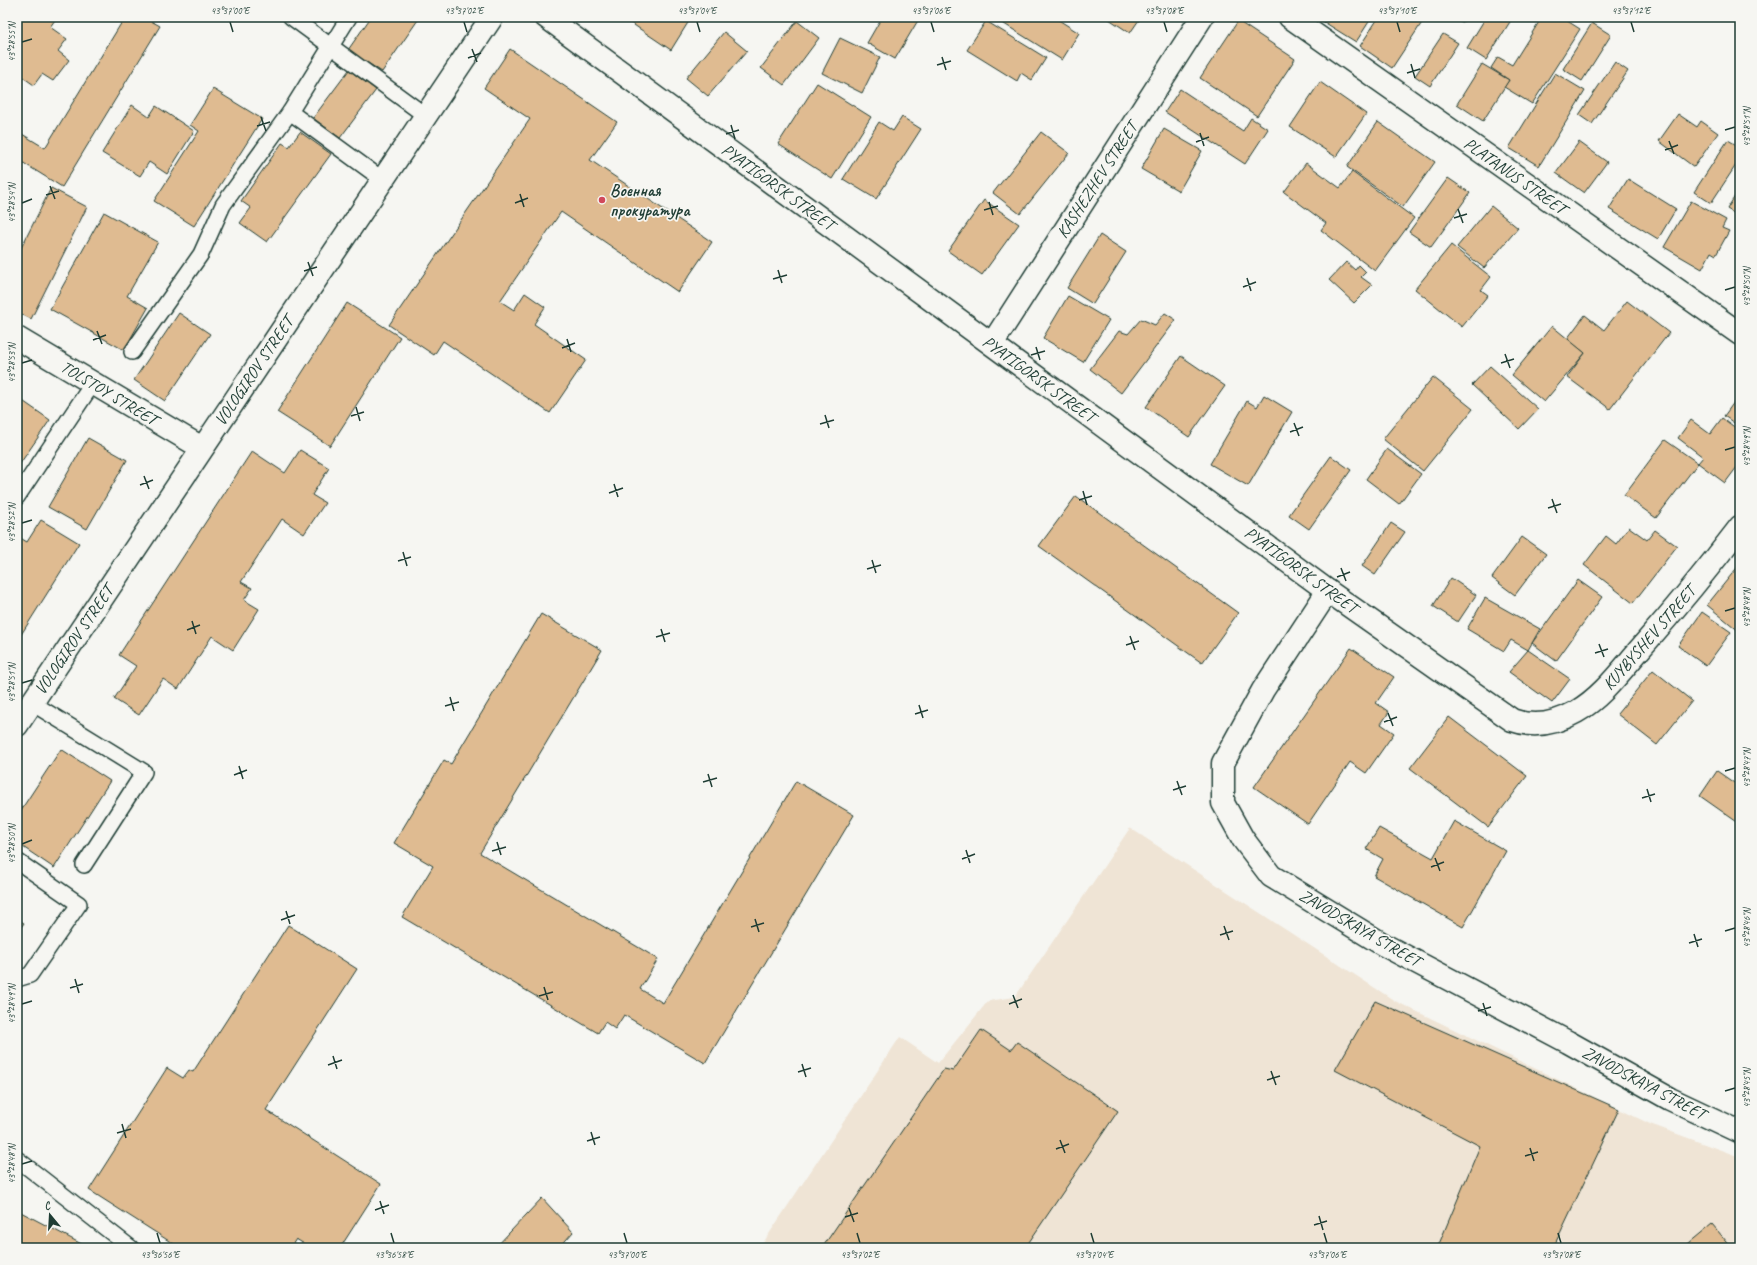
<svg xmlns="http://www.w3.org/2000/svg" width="1757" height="1265" viewBox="0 0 1757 1265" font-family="Caveat,sans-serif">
<rect width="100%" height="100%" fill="#f6f6f2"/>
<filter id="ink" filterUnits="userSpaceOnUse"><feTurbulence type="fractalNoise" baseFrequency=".025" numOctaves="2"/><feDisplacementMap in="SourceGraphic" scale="8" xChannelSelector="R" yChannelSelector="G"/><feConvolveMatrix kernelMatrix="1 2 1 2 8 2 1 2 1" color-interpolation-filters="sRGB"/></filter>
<g filter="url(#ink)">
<path fill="#efe4d5" d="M1130,828L1395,1001L1650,1124L1740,1157V1248H770L763,1243L900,1037L938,1063L988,1001L1015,997Z"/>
<g fill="#dfbb91" stroke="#1f3d34">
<path d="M23,17H57L50,27L67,39L58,51L69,60L53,81L42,74L34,85L17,73V25Z"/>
<path d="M125,17H144L160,26L62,187L17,159V131L45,148Z"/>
<path d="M371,17H420L382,72L348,50Z"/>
<path d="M630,17H683L689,21L671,50L628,21Z"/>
<path d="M882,17H920L895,59L867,43Z"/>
<path d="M993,17H1054L1079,33L1062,60Z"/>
<path d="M1106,17H1141L1130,33Z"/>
<path d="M1316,17H1372L1356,42Z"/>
<path d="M1379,17H1417L1423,21L1392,68L1360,46Z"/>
<path d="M1445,17H1466L1463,22Z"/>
<path d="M1486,17H1513L1486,60L1467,48Z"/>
<path d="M1542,17H1561L1580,29L1532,104L1504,87L1509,80L1491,68L1498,57L1512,65Z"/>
<path d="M797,21L819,38L784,85L761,68Z"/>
<path d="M986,21L1046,58L1032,80L1021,73L1017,81L967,50Z"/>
<path d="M1238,21L1295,59L1257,116L1200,78Z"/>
<path d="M1592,23L1611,35L1582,81L1563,69Z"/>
<path d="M724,32L747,51L708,96L686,78Z"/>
<path d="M1443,34L1458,43L1430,86L1415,76Z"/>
<path d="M840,38L880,57L862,93L822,73Z"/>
<path d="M510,49L617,122L590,160L712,242L678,292L561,212L500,301L514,310L525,293L545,307L534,324L586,360L550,413L443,341L434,355L389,325L530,119L484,88Z"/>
<path d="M1615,62L1628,71L1592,124L1579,115Z"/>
<path d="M1482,64L1509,80L1483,121L1457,104Z"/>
<path d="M349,70L376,90L340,138L313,118Z"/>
<path d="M1555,73L1585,91L1539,166L1509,148Z"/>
<path d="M1320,82L1366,114L1336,157L1290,127Z"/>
<path d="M817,83L871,117L832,179L778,144Z"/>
<path d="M213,89L262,119L194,226L154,201L199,131L190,125Z"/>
<path d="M1180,89L1243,131L1251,118L1268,129L1245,164L1165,112Z"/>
<path d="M132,105L149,117L156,106L194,131L167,174L149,162L140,176L102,153Z"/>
<path d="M1678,114L1697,127L1701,121L1718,133L1694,167L1659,141Z"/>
<path d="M902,117L921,129L876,199L843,179L879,122L893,131Z"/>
<path d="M1378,122L1435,162L1403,207L1347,167Z"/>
<path d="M1164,129L1202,151L1179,191L1141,169Z"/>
<path d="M300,132L331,154L267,242L240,223L251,208L241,201L282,143L289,147Z"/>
<path d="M1041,132L1069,153L1020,214L993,193Z"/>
<path d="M1728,140L1740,147V159L1711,203L1694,192Z"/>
<path d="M1579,142L1607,162L1584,193L1556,173Z"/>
<path d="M1306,163L1340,188L1352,172L1414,218L1375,271L1321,230L1326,223L1284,192Z"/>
<path d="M1448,178L1470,193L1431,247L1409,232Z"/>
<path d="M1628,179L1676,209L1658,239L1609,209Z"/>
<path d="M51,188L87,207L31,319L17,312V256Z"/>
<path d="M1740,188V217L1727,209Z"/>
<path d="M984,200L1019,224L982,275L948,251Z"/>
<path d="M1691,201L1726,220L1722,228L1729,231L1716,255L1711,252L1702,269L1664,247Z"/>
<path d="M1491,206L1518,228L1484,268L1457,247Z"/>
<path d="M104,212L158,242L127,296L148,308L124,350L50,309Z"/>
<path d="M1100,235L1126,252L1093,304L1067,288Z"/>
<path d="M1451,245L1491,277L1481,290L1488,295L1462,327L1415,289Z"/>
<path d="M1346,262L1355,270L1359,265L1366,272L1361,277L1372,285L1354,303L1329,280Z"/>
<path d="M1068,296L1109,320L1083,362L1043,338Z"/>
<path d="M1627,301L1669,333L1610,409L1567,377L1585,353L1567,339L1585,315L1604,330Z"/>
<path d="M347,303L400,337L330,446L277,412Z"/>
<path d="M179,313L210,334L165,401L134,380Z"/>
<path d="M1165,313L1176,320L1121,393L1090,369L1119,331L1128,334L1141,319L1155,325Z"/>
<path d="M1552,326L1585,353L1544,402L1512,375Z"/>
<path d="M1181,356L1225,386L1189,437L1146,407Z"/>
<path d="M1490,366L1538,409L1519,429L1472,385Z"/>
<path d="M1433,377L1473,409L1423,471L1383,439Z"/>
<path d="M1740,394V427L1724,416Z"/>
<path d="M1264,395L1292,412L1248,486L1210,464L1247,401L1257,407Z"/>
<path d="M17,397L50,420L17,468Z"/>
<path d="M1722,418L1740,431V463L1725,483L1698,463L1703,457L1678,438L1691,420L1710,434Z"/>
<path d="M88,438L127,460L87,529L48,507Z"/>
<path d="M1665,440L1698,463L1656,518L1624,495Z"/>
<path d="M1387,449L1421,474L1399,504L1366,479Z"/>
<path d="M300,450L329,468L312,495L325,503L304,534L282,519L241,582L252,588L244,600L259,609L233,650L212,636L178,689L163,679L139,715L114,699L136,666L119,655L252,451L285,473Z"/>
<path d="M1331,456L1351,470L1309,529L1289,515Z"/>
<path d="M1076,496L1238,613L1202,663L1039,546Z"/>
<path d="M41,520L79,543L17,641V536L27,542Z"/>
<path d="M1391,523L1405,532L1375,575L1362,566Z"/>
<path d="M1629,527L1647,540L1655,530L1677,546L1633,603L1584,565L1606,536L1616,544Z"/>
<path d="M1522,537L1546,554L1515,595L1492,578Z"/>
<path d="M1740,564V632L1707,605Z"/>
<path d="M1451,578L1476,595L1458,622L1433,606Z"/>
<path d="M1578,580L1602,597L1556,661L1532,643Z"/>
<path d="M1485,598L1540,629L1528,650L1511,640L1504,651L1467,629Z"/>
<path d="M1702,612L1731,632L1706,666L1678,646Z"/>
<path d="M541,614L602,650L480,853L658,959L640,989L663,1003L796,781L854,815L705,1063L624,1015L615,1029L605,1022L598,1033L402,917L433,866L394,843L444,760L451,764Z"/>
<path d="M1351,648L1394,677L1376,703L1389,712L1381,724L1394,733L1366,773L1350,762L1308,824L1254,787Z"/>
<path d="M1528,650L1570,679L1552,703L1509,672Z"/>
<path d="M1653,670L1692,701L1657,745L1617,714Z"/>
<path d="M1449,717L1527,776L1488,827L1410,768Z"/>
<path d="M61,749L110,781L54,868L17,843V816Z"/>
<path d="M1717,771L1740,787V824L1700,796Z"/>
<path d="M1454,821L1506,851L1463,927L1374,876L1383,859L1366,849L1379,828L1433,858Z"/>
<path d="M17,919L24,923L17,933Z"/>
<path d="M288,925L357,969L266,1110L381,1184L340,1248H311L296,1239L290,1248H180L89,1190L167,1068L183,1078L189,1070L193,1072Z"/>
<path d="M1375,1001L1619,1109L1553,1248H1433L1439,1244L1480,1146L1335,1070Z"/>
<path d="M981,1030L1011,1050L1017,1042L1118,1111L1025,1248H822L944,1069L953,1071Z"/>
<path d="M542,1198L573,1232L559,1248H495Z"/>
<path d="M17,1210L89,1248H17Z"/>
<path d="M1712,1224L1732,1248H1683Z"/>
</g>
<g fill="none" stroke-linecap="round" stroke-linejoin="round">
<g stroke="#1f3d34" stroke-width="18">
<g id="service">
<path d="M291,17L426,116"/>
<path d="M290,112L383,180"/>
<path d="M132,352L201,254L223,205L290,112L349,17"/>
<path d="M17,497L93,383"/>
<path d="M32,703L144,772L84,865"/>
<path d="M17,861L79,904L30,975L17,979"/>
<path d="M17,1159L131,1248"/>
</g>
</g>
<g stroke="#1f3d34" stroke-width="25">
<g id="minor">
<path d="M546,17L1328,591L1512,720C1534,728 1555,724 1576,712C1602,697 1620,672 1640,649C1675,609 1708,569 1740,527"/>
<path d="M1290,17L1740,334"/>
<path d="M17,338L202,448"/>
<path d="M992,344L1202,17"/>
<path d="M1328,591L1263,690L1223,763V803L1243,839L1271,876L1384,945L1568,1042L1670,1099L1740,1132"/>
<path d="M17,725L492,17"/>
</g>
</g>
<use href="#service" stroke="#f6f6f2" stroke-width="15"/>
<use href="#minor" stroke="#f6f6f2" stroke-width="22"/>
</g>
</g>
<path fill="none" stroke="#1f3d34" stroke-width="1.5" d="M230,22L233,32M464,22L467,32M697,22L700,32M931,22L934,32M1164,22L1167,32M1397,22L1400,32M1631,22L1634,32M22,42L32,39M472,49L477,62M942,57L946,70M468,58L481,53M1411,64L1415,78M937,65L951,61M1407,73L1420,69M261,117L266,131M731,125L735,139M257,126L270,122M1725,130L1735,127M1200,133L1204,146M726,134L739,130M1669,141L1674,154M1196,142L1209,137M1665,150L1678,145M50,186L55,199M520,194L524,207M46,195L59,191M989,202L993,215M22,203L32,199M515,203L528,198M1458,209L1463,223M984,210L998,206M1454,218L1467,214M308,262L313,276M778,270L782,283M304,271L317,267M1247,278L1251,291M773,279L787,275M1243,287L1256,282M1725,290L1735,287M97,331L102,344M567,339L571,352M93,340L106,335M1036,347L1040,360M562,348L575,343M1505,354L1510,368M1031,355L1045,351M22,363L32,360M1501,363L1514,359M356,407L360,421M825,415L829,428M351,416L364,412M1294,423L1299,436M820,424L834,420M1290,432L1303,427M1725,450L1735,447M144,476L149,489M614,484L618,497M140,485L153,480M1083,491L1087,505M609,493L623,488M1552,499L1557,513M1079,500L1092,496M1548,508L1561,504M22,523L32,520M403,552L407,566M872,560L876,573M398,561L411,557M1341,568L1346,581M867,569L881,565M1337,577L1350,572M1725,611L1735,608M192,621L196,634M661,629L665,642M187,630L200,625M1130,636L1135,650M656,637L670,633M1599,644L1604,657M1126,645L1139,641M1595,653L1608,649M22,683L32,680M450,697L454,711M919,705L923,718M445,706L459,702M1388,713L1393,726M915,714L928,710M1384,722L1397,717M239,766L243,779M1725,771L1735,768M708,774L712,787M234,775L247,770M1177,781L1182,795M703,782L717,778M1647,789L1651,802M1173,790L1186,786M1642,798L1655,794M497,842L501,855M22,844L32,840M966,850L970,863M492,851L506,847M1435,858L1440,871M962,859L975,854M1431,867L1444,862M286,911L290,924M755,919L759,932M281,920L295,915M1224,926L1229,940M751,927L764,923M1725,931L1735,928M1694,934L1698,947M1220,935L1233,931M1689,943L1702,939M75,979L79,993M544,987L548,1000M70,988L83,984M1013,995L1018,1008M539,996L553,992M1483,1003L1487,1016M22,1004L32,1001M1009,1004L1022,999M1478,1011L1491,1007M333,1056L337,1069M802,1064L806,1077M328,1065L342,1060M1271,1071L1276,1085M798,1072L811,1068M1267,1080L1280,1076M1725,1091L1735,1088M122,1124L126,1138M591,1132L595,1145M117,1133L131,1129M1060,1140L1065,1153M587,1141L600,1137M1530,1148L1534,1161M1056,1149L1069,1144M1525,1156L1538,1152M22,1164L32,1161M380,1201L384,1214M849,1208L854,1222M375,1210L389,1205M1319,1216L1323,1230M845,1217L858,1213M1314,1225L1327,1221M157,1233L160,1243M391,1233L394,1243M624,1233L627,1243M857,1233L860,1243M1091,1233L1094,1243M1324,1233L1327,1243M1558,1233L1561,1243"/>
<circle fill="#d1495b" stroke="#f6f6f2" stroke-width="1.5" cx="602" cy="200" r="4"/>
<g text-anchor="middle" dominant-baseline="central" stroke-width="3.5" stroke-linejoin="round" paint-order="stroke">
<g font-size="17" fill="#1f3d34" stroke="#f6f6f2">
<text transform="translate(1515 176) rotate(35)">PLATANUS STREET</text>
<text transform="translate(1097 180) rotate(-57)">KASHEZHEV STREET</text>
<text transform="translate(778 187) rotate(36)">PYATIGORSK STREET</text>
<text transform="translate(254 371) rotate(-56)">VOLOGIROV STREET</text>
<text transform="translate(1039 379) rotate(36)">PYATIGORSK STREET</text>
<text transform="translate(109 393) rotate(31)">TOLSTOY STREET</text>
<text transform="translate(1301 570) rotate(36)">PYATIGORSK STREET</text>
<text transform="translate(1649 638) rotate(-49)">KUYBYSHEV STREET</text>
<text transform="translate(74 640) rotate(-56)">VOLOGIROV STREET</text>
<text transform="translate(1360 928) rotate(30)">ZAVODSKAYA STREET</text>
<text transform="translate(1644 1083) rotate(28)">ZAVODSKAYA STREET</text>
</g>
<g font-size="17" font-weight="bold" fill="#1f3d34" stroke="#f6f6f2" text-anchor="start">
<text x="610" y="190">Военная<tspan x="610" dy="20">прокуратура</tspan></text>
</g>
</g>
<rect width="1757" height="1265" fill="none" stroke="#f6f6f2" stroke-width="44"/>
<g transform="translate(50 1215) rotate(342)" stroke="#f6f6f2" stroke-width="3" paint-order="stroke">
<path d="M0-3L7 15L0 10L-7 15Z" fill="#1f3d34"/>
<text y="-6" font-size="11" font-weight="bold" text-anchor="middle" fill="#1f3d34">С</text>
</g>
<rect x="22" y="22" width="1713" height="1221" fill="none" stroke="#1f3d34" stroke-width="1.5"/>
<g font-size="10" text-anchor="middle" fill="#1f3d34">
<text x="230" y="14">43°37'00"E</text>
<text x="464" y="14">43°37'02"E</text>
<text x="697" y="14">43°37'04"E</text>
<text x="931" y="14">43°37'06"E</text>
<text x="1164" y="14">43°37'08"E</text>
<text x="1397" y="14">43°37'10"E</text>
<text x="1631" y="14">43°37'12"E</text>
<text transform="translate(11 42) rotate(-90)" y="4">43°28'55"N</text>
<text transform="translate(1746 127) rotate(-90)" y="4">43°28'51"N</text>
<text transform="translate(11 203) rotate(-90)" y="4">43°28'54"N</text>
<text transform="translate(1746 287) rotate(-90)" y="4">43°28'50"N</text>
<text transform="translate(11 363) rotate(-90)" y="4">43°28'53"N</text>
<text transform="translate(1746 447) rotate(-90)" y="4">43°28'49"N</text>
<text transform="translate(11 523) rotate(-90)" y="4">43°28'52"N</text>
<text transform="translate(1746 608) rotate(-90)" y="4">43°28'48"N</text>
<text transform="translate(11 683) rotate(-90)" y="4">43°28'51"N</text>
<text transform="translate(1746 768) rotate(-90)" y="4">43°28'47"N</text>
<text transform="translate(11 844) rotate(-90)" y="4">43°28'50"N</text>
<text transform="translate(1746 928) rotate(-90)" y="4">43°28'46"N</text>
<text transform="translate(11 1004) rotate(-90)" y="4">43°28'49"N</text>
<text transform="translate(1746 1088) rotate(-90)" y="4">43°28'45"N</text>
<text transform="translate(11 1164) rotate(-90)" y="4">43°28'48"N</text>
<text x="160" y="1258">43°36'56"E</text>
<text x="394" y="1258">43°36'58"E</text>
<text x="627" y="1258">43°37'00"E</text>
<text x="860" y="1258">43°37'02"E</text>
<text x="1094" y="1258">43°37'04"E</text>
<text x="1327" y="1258">43°37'06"E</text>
<text x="1561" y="1258">43°37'08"E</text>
</g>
</svg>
